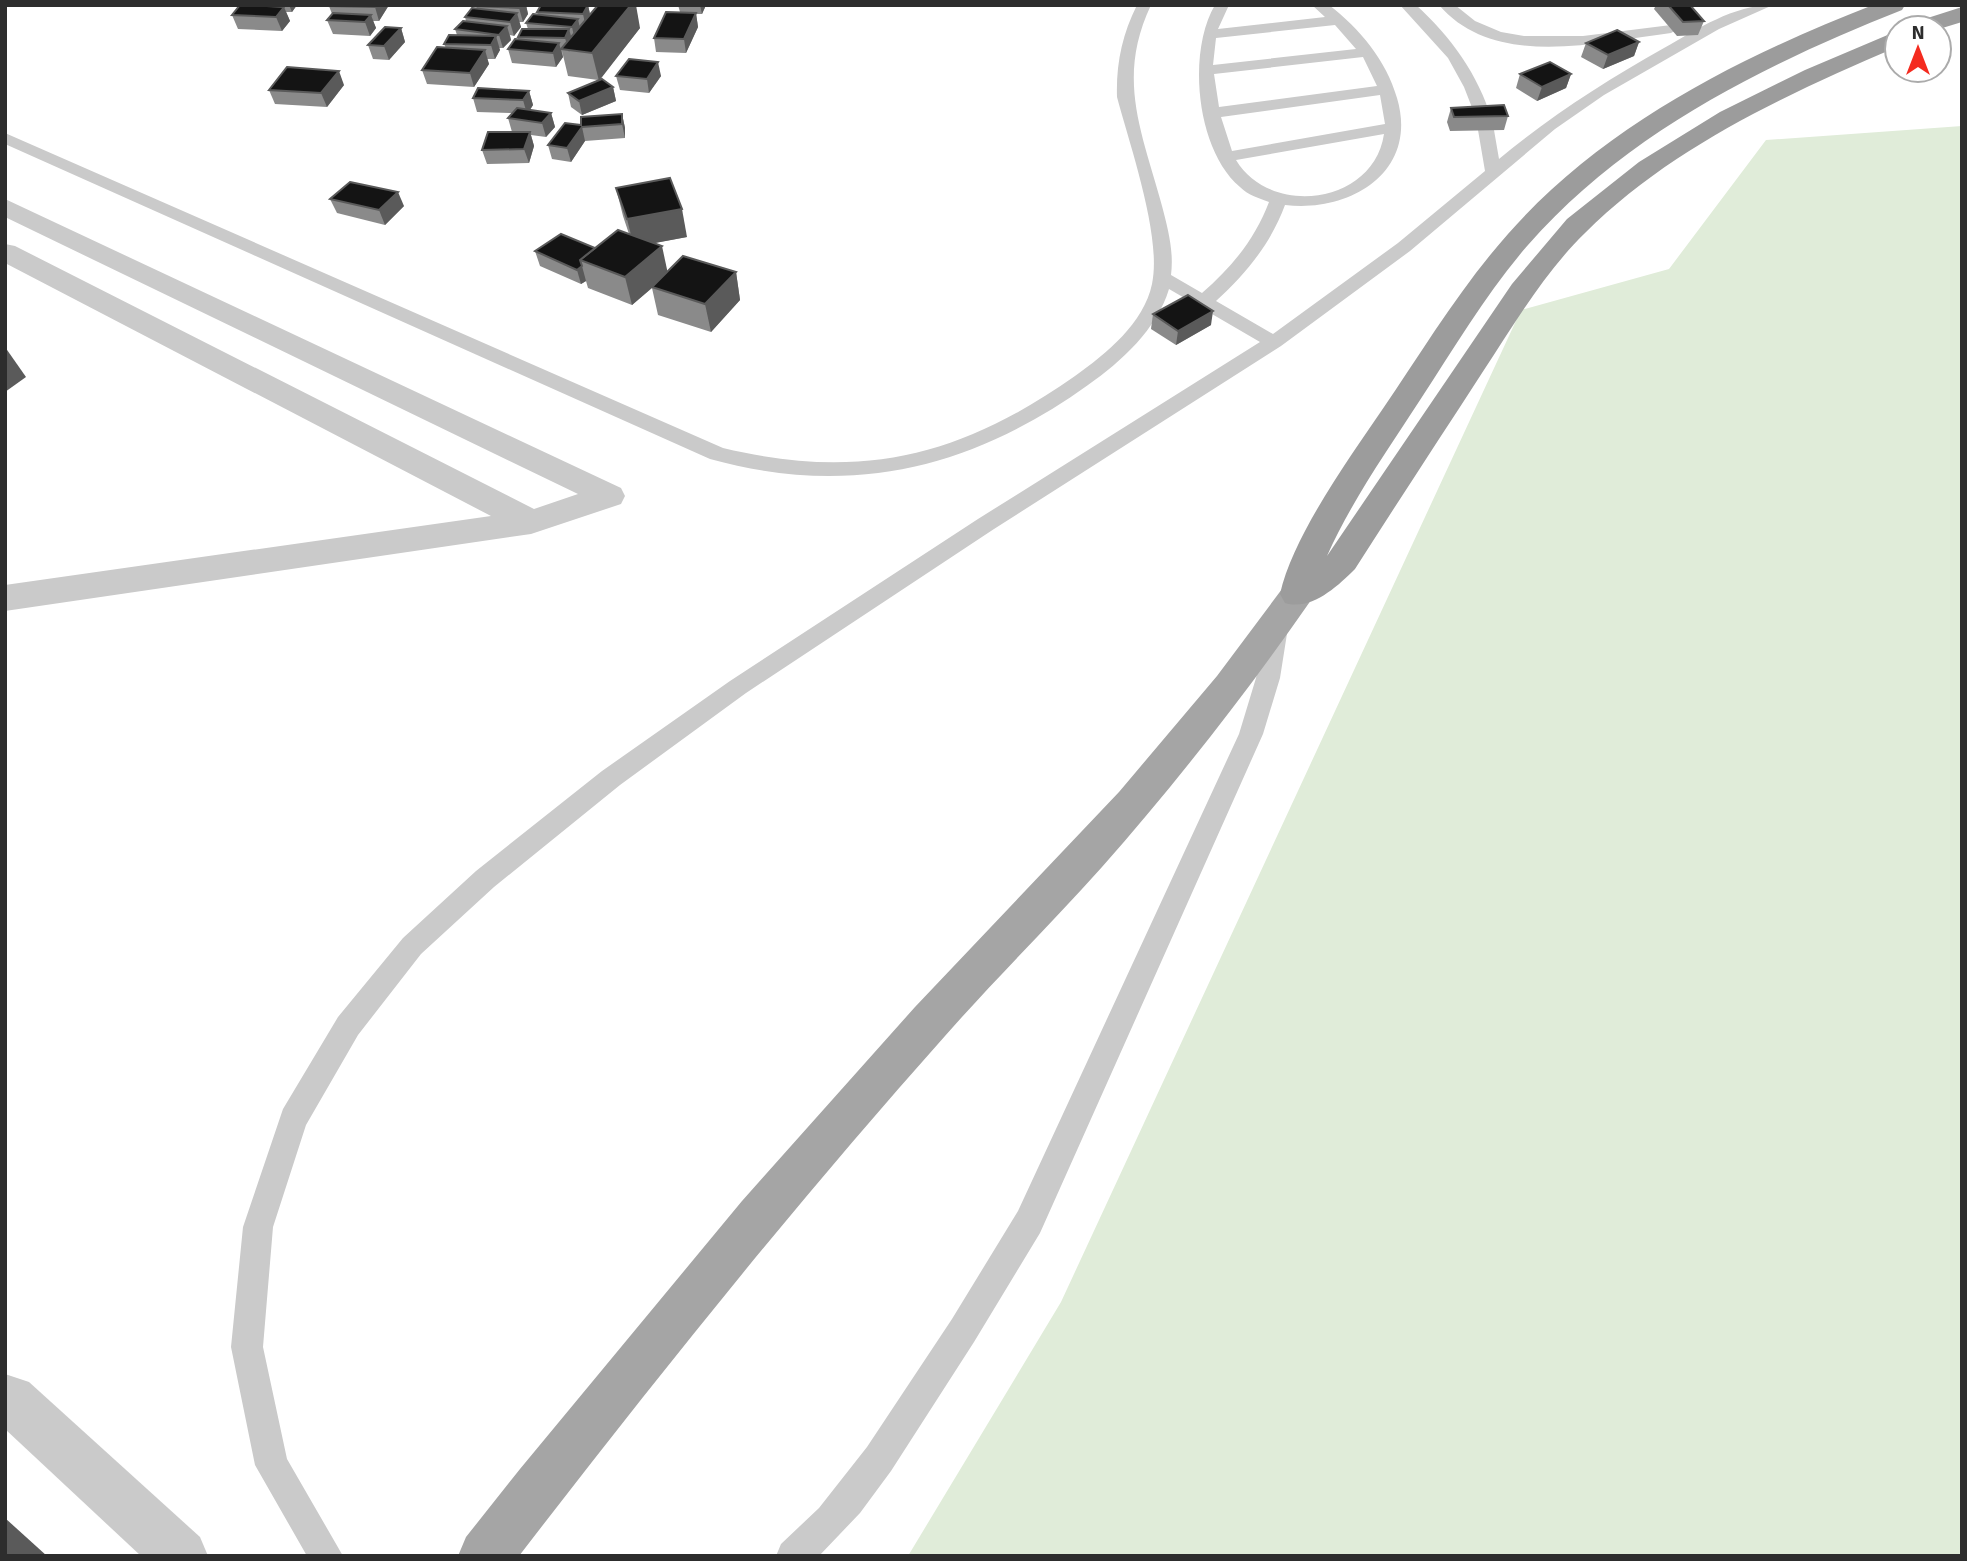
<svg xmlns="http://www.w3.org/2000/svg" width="1967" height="1561" viewBox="0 0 1967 1561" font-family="Signika,sans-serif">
<rect width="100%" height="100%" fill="#fff"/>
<path fill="#e0ecd9" d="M1962,126V1556H908L1061,1302L1521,310L1669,269L1766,140Z"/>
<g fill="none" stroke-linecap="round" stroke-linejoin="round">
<g fill="#cacaca" fill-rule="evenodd">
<path d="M1137,5H1151C1116,79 1142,132 1162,206C1168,229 1174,251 1171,275L1202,293C1232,267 1255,239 1269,202C1258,198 1248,195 1240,187C1196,150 1187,52 1215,5H1229L1218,29L1325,17L1312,5H1329C1360,29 1386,60 1397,98C1419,172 1350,213 1285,205C1271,243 1246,274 1216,301L1273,334L1398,243L1485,171L1478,130L1480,127L1486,125L1494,130L1499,159C1551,116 1605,81 1664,48C1698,29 1733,5 1773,5L1719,29L1604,95L1555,129L1410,251L1281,346L994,529L746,693L620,785L494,887L421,954L358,1035L306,1125L273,1227L263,1347L287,1459L343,1556H307L255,1465L231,1347L243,1227L283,1109L338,1017L403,938L476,871L602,771L730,681L978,519L1260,342L1169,289C1157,329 1121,362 1088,385C971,469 850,498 710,459L5,144V133L723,448C860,481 960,457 1075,376C1106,354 1144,323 1152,284C1162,237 1130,146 1117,97C1116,64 1122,35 1137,5ZM1335,25L1356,49L1213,65L1216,38ZM1363,57L1377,86L1219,107L1214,74ZM1380,95L1385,124L1232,151L1221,117ZM1384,134C1374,204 1271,218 1236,160Z"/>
<path d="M1400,5H1416C1451,37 1478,74 1492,120L1490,123H1478L1464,87L1448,58Z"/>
<path d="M1439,5H1455L1475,21L1501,32L1524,36H1583L1671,25L1678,29L1671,33C1598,42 1495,70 1439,5Z"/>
<path d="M1278,613L1286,615L1289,621L1280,678L1263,734L1040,1233L974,1342L891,1471L860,1513L819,1556H776L781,1544L819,1508L867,1447L952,1319L1018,1211L1239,734L1256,678L1267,621L1270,615Z"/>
</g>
<g fill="#cacaca" fill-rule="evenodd">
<path d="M5,199L621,488L625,496L621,504L531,534L5,611V585L491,516L5,263V244L15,246L534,509L578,494L5,217Z"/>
<path d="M5,1374L29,1382L200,1537L208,1556H141L5,1429Z"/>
</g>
<path fill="#a5a5a5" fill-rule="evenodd" d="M1297,581L1309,585L1314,594L1309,603C1245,695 1176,783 1102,867C1051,924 996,978 945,1036C796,1203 656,1378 519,1556H458L466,1537L520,1469L742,1201L915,1007L1119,792L1217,676L1285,585Z"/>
<g fill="#9c9c9c" fill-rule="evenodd">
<path d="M1873,5H1905L1902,10C1766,64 1627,132 1528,245C1488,291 1456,345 1422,397C1389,448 1352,500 1327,556L1512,284L1567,219L1639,162L1720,112L1805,70L1897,31V47C1787,94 1671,147 1585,233C1543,274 1514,325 1482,373C1440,438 1397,503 1355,569C1337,587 1311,611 1285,603L1280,594C1293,536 1348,460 1382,410C1423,350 1460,288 1508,234C1604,125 1740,57 1873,5Z"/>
<path d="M1962,7V22L1939,29L1908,28L1912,23Z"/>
</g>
</g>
<g fill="#8a8a8a">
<path d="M240,5H297L292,12H286L290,21L282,31L238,29L232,15Z"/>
<path d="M389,5L379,21H373L376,28L370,36L333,34L327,20L332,14L329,6Z"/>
<path d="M526,5L528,14L523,22H519L521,27L514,36L510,35L511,40L503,48H499L500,50L495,59H487L489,64L474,87L427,84L422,70L446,48L444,44L457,35L455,29L466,21L465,17L477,9L476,6Z"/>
<path d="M588,5L590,14L640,28L599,80L613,87L616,101L582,115L571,107L568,93L598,80L568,76L562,51L563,57L556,67L512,63L508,49L518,40V37L528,29L526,23L538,15L537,12Z"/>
<path d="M678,5H706L702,14H696L698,27L686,53L656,52L654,38L680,12Z"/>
<path d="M1656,5H1690L1704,21L1698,35L1677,36L1654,9Z"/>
<path d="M401,28L405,42L389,60L373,59L368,45Z"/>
<path d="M1639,42L1634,56L1603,69L1581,57L1586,43Z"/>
<path d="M1520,74H1571L1566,88L1537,101L1516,88Z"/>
<path d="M616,76H661L649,93L620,90Z"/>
<path d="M344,85L327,107L275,104L269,90Z"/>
<path d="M529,91L533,105L530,110L551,113L555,127L546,137L531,135L534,146L529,163L487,164L482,150L512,132L508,118L512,113L477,112L473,98Z"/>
<path d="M1451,108L1508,116L1504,130L1450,131L1447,122Z"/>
<path d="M622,114L625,128V138L585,141L571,162L552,159L548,145L581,125Z"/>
<path d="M616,188L687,237L654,243L667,272H736L740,300L711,332L658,315L652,288L632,305L588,288L586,281L581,284L540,266L535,251L595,248L629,234L623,216Z"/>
<path d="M330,199L404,206L385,225L337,213Z"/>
<path d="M1153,314L1211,325L1176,345L1151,329Z"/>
</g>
<g fill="#5a5a5a">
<path d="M289,5H297L292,12Z"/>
<path d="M376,5H389L379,21L375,7Z"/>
<path d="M521,5H526L528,14L523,22L519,8Z"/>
<path d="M588,5L591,19L586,28L583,14Z"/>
<path d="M631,5H636L640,28L599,81L592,53Z"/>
<path d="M700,5H706L702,14Z"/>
<path d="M284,7L290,21L282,31L276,17Z"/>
<path d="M517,13L521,27L514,36L510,22Z"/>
<path d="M696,13L698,27L686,53L684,39Z"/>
<path d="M371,15L376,28L370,36L365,22Z"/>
<path d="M578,19L581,33L575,41L572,27Z"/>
<path d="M507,26L511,40L503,48L499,35Z"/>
<path d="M401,28L405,42L389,60L384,46Z"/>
<path d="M569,29L573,43L569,52L565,38Z"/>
<path d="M496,36L500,50L495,59L491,45Z"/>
<path d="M1639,42L1634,56L1603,69L1608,55Z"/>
<path d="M559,43L563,57L556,67L553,53Z"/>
<path d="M485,50L489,64L474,87L470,73Z"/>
<path d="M658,62L661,76L649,93L647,79Z"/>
<path d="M339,71L344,85L327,107L321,93Z"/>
<path d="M1571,74L1566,88L1537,101L1542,87Z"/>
<path d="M613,87L616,101L582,115L579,101Z"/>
<path d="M529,91L533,105L527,114L523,100Z"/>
<path d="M551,113L555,127L546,137L542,123Z"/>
<path d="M622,114L625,128V138L622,124Z"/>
<path d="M582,127L585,141L571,162L567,148Z"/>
<path d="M530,132L534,146L529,163L524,149Z"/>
<path d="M398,192L404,206L385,225L379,210Z"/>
<path d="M682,209L687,237L634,247L627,219Z"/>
<path d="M662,246L668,274L632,305L625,277Z"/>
<path d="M582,266L586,281L581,284L577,270Z"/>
<path d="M736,272L740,300L711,332L705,304Z"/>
<path d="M1213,311L1211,325L1176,345L1178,331Z"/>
<path d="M5,347L26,377L5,392Z"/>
<path d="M5,1518L47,1556H5Z"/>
</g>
<g fill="#141414" stroke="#5a5a5a" stroke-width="2">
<path d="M240,5H248L284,7L276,17L232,15Z"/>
<path d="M330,5H376L375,7L329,6Z"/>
<path d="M477,5H521L519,8L476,6Z"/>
<path d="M541,5H588L583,14L537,12Z"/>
<path d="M598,5H631L592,53L561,49Z"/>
<path d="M1668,5H1690L1704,21L1683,22Z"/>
<path d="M472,8L517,13L510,22L465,17Z"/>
<path d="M666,12L696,13L684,39L654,38Z"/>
<path d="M333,13L371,15L365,22L327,20Z"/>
<path d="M533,14L578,19L572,27L526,23Z"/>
<path d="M463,21L507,26L499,35L455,29Z"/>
<path d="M385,27L401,28L384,46L368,45Z"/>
<path d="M522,29H569L565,38L518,37Z"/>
<path d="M1617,30L1639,42L1608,55L1586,43Z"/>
<path d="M449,35L496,36L491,45L444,44Z"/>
<path d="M515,39L559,43L553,53L508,49Z"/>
<path d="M437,47L485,50L470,73L422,70Z"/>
<path d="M629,59L658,62L647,79L616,76Z"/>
<path d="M1550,62L1571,74L1542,87L1520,74Z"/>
<path d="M287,67L339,71L321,93L269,90Z"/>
<path d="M602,79L613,87L579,101L568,93Z"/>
<path d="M478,88L529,91L523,100L473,98Z"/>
<path d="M1504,105L1508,116L1454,117L1451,108Z"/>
<path d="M517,108L551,113L542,123L508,118Z"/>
<path d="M622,114V124L582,127L567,148L548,145L565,123L581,125V117Z"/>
<path d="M488,132H530L524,149L482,150Z"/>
<path d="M670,178L682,209L627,219L616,188Z"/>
<path d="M350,182L398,192L379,210L330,199Z"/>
<path d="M618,230L662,246L625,277L580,260Z"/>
<path d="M561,234L595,248L580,260L582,266L577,270L535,251Z"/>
<path d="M683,256L736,272L705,304L652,287Z"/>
<path d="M1188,295L1213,311L1178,331L1153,314Z"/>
</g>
<rect width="1967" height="1561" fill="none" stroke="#2d2d2d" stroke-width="14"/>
<g transform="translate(1918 49)"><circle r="33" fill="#ffffff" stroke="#ababab" stroke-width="2"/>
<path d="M0-5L12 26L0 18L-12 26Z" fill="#f42b1f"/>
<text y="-10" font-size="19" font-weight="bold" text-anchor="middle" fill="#2d2d2d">N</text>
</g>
</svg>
